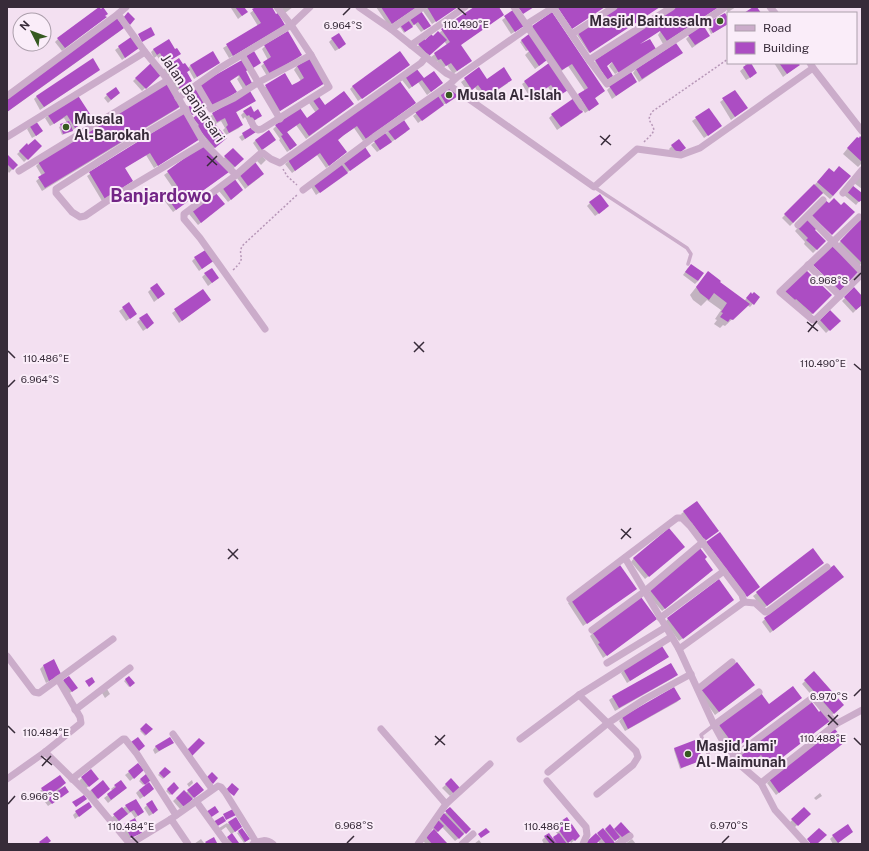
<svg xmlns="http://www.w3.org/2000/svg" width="869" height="851" viewBox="0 0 869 851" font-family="'Public Sans',sans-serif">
<rect width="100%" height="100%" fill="#f3e0f1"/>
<g fill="#0003">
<path d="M232,7H244L243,15L238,19L231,8Z"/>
<path d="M258,7H269L280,28L229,58L223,48L258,26L250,13Z"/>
<path d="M281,7H293L285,13Z"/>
<path d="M376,7H417L389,26Z"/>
<path d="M428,7H457L432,24L423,11Z"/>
<path d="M476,7H498L503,15L460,45L467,64L453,74L447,65L442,69L437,61L435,63L431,57L447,45L444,41L426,58L416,48L424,40L425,41L433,37Z"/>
<path d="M620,7H659L589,53L577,35Z"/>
<path d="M677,7H718L663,44L658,35L662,29L631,49L653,50L615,74L609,66L614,60L606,66L612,76L601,71L595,62L596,60Z"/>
<path d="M725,7H736L728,12Z"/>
<path d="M421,12L427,28L421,32L415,24L404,33L400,27Z"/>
<path d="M513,12L519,29L511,34L502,20Z"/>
<path d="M102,20L62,51L55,42L58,39Z"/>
<path d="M728,20V24L711,34L707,25Z"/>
<path d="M533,26L604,91L594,99V107L585,113L578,103L583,98L579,99L577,96L585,91L568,66L559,73L530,30Z"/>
<path d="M123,28L120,31L7,112V98Z"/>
<path d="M529,35L543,63L535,69L525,55L530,50L526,51L520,42Z"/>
<path d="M689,36H709L692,48L686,39Z"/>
<path d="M131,38L138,48L122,60L115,50Z"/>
<path d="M332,39L342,47L335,51L329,42Z"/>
<path d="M265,46L301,55L298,58L267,76L261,66L268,60L262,49Z"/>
<path d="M154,49L175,50L180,54L163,65L157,56L154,58L151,52Z"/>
<path d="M681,53L639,82L633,73L636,69Z"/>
<path d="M219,63L194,79L189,70L186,73L191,81L177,91L163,70L166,67L183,66L187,69L191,65Z"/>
<path d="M744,63H750L753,76L746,80L740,71L746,66Z"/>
<path d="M774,63H797L795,68L783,77Z"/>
<path d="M151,65L160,74L142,91L133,81Z"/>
<path d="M549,65L563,93L555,98L548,87L531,99L522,84Z"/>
<path d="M297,66L324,83L277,113L262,89L284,74L291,87L301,81L294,70Z"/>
<path d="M405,68L358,101L350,89L353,86Z"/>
<path d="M479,69L487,80L508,83L483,100L475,87L468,92L461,82Z"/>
<path d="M96,72L40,110L34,99L37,96Z"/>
<path d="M245,72L251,83L243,89L237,79L239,77L238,76L230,81L236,92L232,95L208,109L206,107L189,117L185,111L192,106L187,97L190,93Z"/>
<path d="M405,77L424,79L442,83L427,95L418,82L409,89L402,80Z"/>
<path d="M399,82L414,103L363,141L354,128L337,140L346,152L326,168L317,155L292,173L285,164L289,161Z"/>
<path d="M636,82L612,99L607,90L610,87Z"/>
<path d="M735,91L743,111L731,120L720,102Z"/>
<path d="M119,93L108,103L104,98L107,95Z"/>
<path d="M440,95L455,98L445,104H444L418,123L413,116Z"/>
<path d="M77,96L87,120L70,132L62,135L59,127L67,123L64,118L50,126L45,118Z"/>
<path d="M313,100L325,106L353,104L306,139L296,125L287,132L293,148L287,152L279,140L280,139L273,129L276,126L307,119L316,113L309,103Z"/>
<path d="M255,101L235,113L242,124L239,128L226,135L223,130L225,128L221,121L214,125L222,141L212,150L194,119L208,118L213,114Z"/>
<path d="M180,106L177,109L42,191L36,181L42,176L36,166L39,163Z"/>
<path d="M709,109L717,129L704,138L692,121Z"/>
<path d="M244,112L257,119L249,124L245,117L243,119L241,115Z"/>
<path d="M183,114L199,139L154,168L146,155L124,168L132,181L102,201L87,176Z"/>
<path d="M552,115H579L557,130L549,118Z"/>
<path d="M30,126L39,134L32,138L27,129Z"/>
<path d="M252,128L255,132L242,141L239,137Z"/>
<path d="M389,131L406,132L377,152L371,145Z"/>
<path d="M862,139V163L858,167L843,154L852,143Z"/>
<path d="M256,140L271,143L259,152L253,143Z"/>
<path d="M678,140L674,156L669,149Z"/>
<path d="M27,145L28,147L41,146L24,162L17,154Z"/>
<path d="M204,146L224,175L173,212L164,200L175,191L164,175Z"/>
<path d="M233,149L242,159L232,170L222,160Z"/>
<path d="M7,156L16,165L9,173L7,170Z"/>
<path d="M262,156L266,160L261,165L257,161Z"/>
<path d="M370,156L316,195L311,187L344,163Z"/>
<path d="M254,163L260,177L245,189L237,178Z"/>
<path d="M829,170L833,196L830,199L823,193L790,226L782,218Z"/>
<path d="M862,174V189L854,183Z"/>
<path d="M222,188L239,193L228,202L219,191Z"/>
<path d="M849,189L862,195V198L856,205L844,195Z"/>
<path d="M590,203L605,209L595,216L587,206Z"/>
<path d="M220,207L198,225L189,214L192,211Z"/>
<path d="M806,219L814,231L825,241L813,253L804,244L805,242L795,231Z"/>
<path d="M862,220V263L859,266L837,245Z"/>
<path d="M195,258L214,260L199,271L192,261Z"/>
<path d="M688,268L698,281L695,284L683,275Z"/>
<path d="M805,271L831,295L809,317L783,294Z"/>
<path d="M708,272L719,282L744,301L748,297H759L750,307L747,305L725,326L723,325L720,328L714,324L717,320L715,319L721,310L707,300L701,306L693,300L690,295Z"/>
<path d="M205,274L218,278L208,286L202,277Z"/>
<path d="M151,289L164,294L154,302L148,292Z"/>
<path d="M854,289L862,297V304L853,313L842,301Z"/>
<path d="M203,290L210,300L179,323L172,313Z"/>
<path d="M129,304L132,317L126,321L119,311Z"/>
<path d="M830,311L839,321L826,333L817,323Z"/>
<path d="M140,319L150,326L143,331L137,322Z"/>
<path d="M696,502L702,543L681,514Z"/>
<path d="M680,550L645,579L631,562L634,558Z"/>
<path d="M812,550L819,566L763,609L753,596Z"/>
<path d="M703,559L709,573L662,611L647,593Z"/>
<path d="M839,580L770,633L762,622L765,619Z"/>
<path d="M635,589L583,626L568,603L571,600Z"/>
<path d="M730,603L679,641L665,622L668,619Z"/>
<path d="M656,619L603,658L590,636L593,633Z"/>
<path d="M668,657L627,683L621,673L624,670Z"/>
<path d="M671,664L676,675L673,678L615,711L609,700L613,697Z"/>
<path d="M43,666L57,677L46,683L40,669Z"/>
<path d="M68,677L73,691L68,694L60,684Z"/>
<path d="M129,677L132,685L129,687L124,681Z"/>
<path d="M805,681L839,708L830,717L802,684Z"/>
<path d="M751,688L715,715L699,693L702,690Z"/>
<path d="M107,689L110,694L105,698L102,693Z"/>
<path d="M801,698L732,750L716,729L719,726L769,706Z"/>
<path d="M680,699L677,702L625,731L619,721L622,718Z"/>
<path d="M146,724L151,729L145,736L140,731Z"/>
<path d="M825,724L766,769L758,758L745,767L739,758L742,755Z"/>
<path d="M169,745L155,754L153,750L156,746Z"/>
<path d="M841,745L776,795L767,783L770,780Z"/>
<path d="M675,748L701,760L680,769L674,750Z"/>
<path d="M138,765L139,773L130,781L125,775Z"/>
<path d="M165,768L169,772L163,779L158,775Z"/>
<path d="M146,775L149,780L143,785L139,781Z"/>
<path d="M82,778L94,782L85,789L79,781Z"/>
<path d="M192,780L193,783L189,787L187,784Z"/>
<path d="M451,780L459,788L450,796L442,788Z"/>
<path d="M121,781L126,788L108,803L104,798L113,791L111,789Z"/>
<path d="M65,783L59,790L64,795L48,806L45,802L53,795L52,793L44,799L39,792L42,789Z"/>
<path d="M196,783L202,790L180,809L173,801L184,791L186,793Z"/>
<path d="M174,784L178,788L170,795L166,791Z"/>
<path d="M91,790L106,792L94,801L88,793Z"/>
<path d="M139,790L150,792L140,799L136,793Z"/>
<path d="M820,793L822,796L816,800L814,798Z"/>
<path d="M147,805L154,813L149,816L144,808Z"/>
<path d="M126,806L143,812L135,818L131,812L115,823L111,818Z"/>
<path d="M91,807L75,819L73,815L76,812Z"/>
<path d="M450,808L470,829L455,841L442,827L436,833L444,844H426L423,841L434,830L432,828Z"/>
<path d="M804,809L809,814L794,828L789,823Z"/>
<path d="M567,819L576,839L571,843L570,841L566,844H544L542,840L545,837L552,839L558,835L556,832L561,828L559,825Z"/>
<path d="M227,823L228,824L229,823L238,830L231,834L226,827L219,832V828Z"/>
<path d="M621,823L630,833L620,842L617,838L613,842V844H600L598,841L595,844L596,836L603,830L604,831L610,826L614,830Z"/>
<path d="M125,824L141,832L128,840L122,828Z"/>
<path d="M242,830L247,840L244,843L237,833Z"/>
<path d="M852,832L837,844H833L830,839L833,836Z"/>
<path d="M232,835L237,844H231L227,839Z"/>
<path d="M201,839L204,843L203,844H194Z"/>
<path d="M632,839L636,844H625Z"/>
<path d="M479,840L482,844H474Z"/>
</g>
<g fill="#ac4dc3">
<path d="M99,7L101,9L103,7L108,14L105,16L107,17L65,48L57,38Z"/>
<path d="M235,7H244L248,12L242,16Z"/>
<path d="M256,7H272L276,14L278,13L285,25L233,56L226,44L261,23L252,9Z"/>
<path d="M381,7H417L392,24Z"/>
<path d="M427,7H458L436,22Z"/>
<path d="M474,7H499L504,15L461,45L472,61L457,71L451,63L446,66L441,59L438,60L434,53L450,42L441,29Z"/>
<path d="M518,7H534L523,14Z"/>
<path d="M560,7H605L572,29L558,8Z"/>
<path d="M618,7H660L590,53L578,33Z"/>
<path d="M676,7H719L667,41L660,31L640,44L650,39L656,49L619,73L612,62L607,66L613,76L607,80L595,60Z"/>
<path d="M753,7H757L761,13H744Z"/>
<path d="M513,10L524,26L515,32L504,16Z"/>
<path d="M421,11L431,26L424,30L418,22L414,25L410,19Z"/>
<path d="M128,12L135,19L130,25L123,18Z"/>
<path d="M552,12L605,91L595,98L599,104L589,111L578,94L588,88L572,64L562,70L532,26Z"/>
<path d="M725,13L728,18V24L713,33L707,23Z"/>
<path d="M117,18L124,28L7,112V97Z"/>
<path d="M408,20L413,27L405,32L400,25Z"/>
<path d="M703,25L710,36L695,45L688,35Z"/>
<path d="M151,27L155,35L142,42L138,34Z"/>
<path d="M288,31L302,55L270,74L263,62L271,57L264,45Z"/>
<path d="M438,31L447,40L429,56L418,44L424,38L425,40L431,34L433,36Z"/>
<path d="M339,33L346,44L339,49L331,38Z"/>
<path d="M529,34L547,60L539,66L521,40Z"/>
<path d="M131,37L139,48L125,58L118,46Z"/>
<path d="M169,39L175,49L177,48L181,54L166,63L160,53L157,55L153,49Z"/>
<path d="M676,43L683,53L642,79L636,69Z"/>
<path d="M213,51L220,63L197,77L190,65Z"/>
<path d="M254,51L261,63L253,68L246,56Z"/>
<path d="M400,51L410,65L362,99L352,86Z"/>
<path d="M93,58L100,70L44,107L36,96Z"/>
<path d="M179,58L183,64L185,63L190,70L187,72L192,81L180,89L166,67Z"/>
<path d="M310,58L325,83L280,111L265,85L285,73L292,85L298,82L304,78L297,66Z"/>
<path d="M242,60L248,70L246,71L252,83L246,86L239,75L230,81L237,92L211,107L198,85Z"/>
<path d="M151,63L162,74L146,89L135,78Z"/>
<path d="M549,63L568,90L559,96L551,85L535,96L524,81Z"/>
<path d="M749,63H751L757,73L750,78L743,67Z"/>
<path d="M779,63H798L800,65L787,74Z"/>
<path d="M479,67L487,79L504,67L512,80L487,97L478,85L472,90L464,78Z"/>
<path d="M416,68L424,78L434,71L443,83L431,92L422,80L412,87L405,76Z"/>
<path d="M631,72L637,82L616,96L609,86Z"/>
<path d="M399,80L416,103L366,139L357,126L344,135L338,140L347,152L329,166L320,153L295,171L288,160Z"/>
<path d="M167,83L181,106L45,188L38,177L45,173L38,162Z"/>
<path d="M116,87L120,93L111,100L106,94Z"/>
<path d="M451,87L458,96L446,104L440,94Z"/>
<path d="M197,88L207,106L192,115L188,107L195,103L189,93Z"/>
<path d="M735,90L748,108L735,117L722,98Z"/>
<path d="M250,91L256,101L236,112L243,125L229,133L226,127L228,125L225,118L217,122L212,113Z"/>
<path d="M344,91L354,104L309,136L300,123L287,132L297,145L290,150L281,136L283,135L275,125L300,108L307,118L319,109L312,99L318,95L325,105Z"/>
<path d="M77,94L92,117L75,128L67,115L54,124L47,114Z"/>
<path d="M438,96L444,105L422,121L415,112Z"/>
<path d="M574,98L583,112L561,127L551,114Z"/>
<path d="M251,106L254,112L258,109L262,116L253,121L249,115L247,116L243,111Z"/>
<path d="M709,108L722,126L708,136L695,117Z"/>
<path d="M203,110L227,138L215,148L197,127L199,125L193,118Z"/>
<path d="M184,113L200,139L158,166L150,153L125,168L133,181L105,199L89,172Z"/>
<path d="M404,120L410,129L395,140L388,131Z"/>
<path d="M36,121L43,131L36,136L29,125Z"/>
<path d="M69,121L73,131L63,134L60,124Z"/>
<path d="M252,127L256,132L245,139L242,133Z"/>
<path d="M269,130L276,140L262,150L255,140Z"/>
<path d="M385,133L392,142L380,150L374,141Z"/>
<path d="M860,136L862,138V162L847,148L857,137L859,138Z"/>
<path d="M35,139L42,146L28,160L19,151L27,143L28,145Z"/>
<path d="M679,139L686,148L678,154L671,145Z"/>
<path d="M204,144L229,172L176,210L166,196L178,187L167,171Z"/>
<path d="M365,147L371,156L350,171L343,162Z"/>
<path d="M233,148L244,159L235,167L224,156Z"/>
<path d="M7,154L18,165L13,170L7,164Z"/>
<path d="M255,162L264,174L248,186L239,174Z"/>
<path d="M341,164L348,173L320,193L313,184Z"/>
<path d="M839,166L851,176L833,196L817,182L829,168L834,172Z"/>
<path d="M234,178L243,190L231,200L222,187Z"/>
<path d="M814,184L823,193L793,223L784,214Z"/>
<path d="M852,185L862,193V200L859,202L846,191Z"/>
<path d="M215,192L225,204L201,223L192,210Z"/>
<path d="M600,194L609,206L599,214L589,202Z"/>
<path d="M834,198L841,205L844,202L855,212L832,235L811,215L825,200L829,203Z"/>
<path d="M806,218L817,228L815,230L826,241L817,250L806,240L808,238L797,227Z"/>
<path d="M862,218V263L840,241Z"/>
<path d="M831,245L859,271L840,291L812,264Z"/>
<path d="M207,249L215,260L202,269L194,257Z"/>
<path d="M691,264L704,273L698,281L685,272Z"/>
<path d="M212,268L219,278L212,283L204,273Z"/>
<path d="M805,269L832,295L813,314L796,299L795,300L785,291Z"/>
<path d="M708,271L721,281L720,282L750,304L733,320L730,319L728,322L720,317L723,313L721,312L727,303L714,293L709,300L700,293L696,287Z"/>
<path d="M157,283L165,294L158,299L150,288Z"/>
<path d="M854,287L862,296V305L856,310L844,297Z"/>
<path d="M203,289L211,300L182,321L174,309Z"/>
<path d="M751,292L752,294L754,292L760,297L754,305L746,298Z"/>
<path d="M129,302L137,314L130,319L122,307Z"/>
<path d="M830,310L841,321L830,331L820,320Z"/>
<path d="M147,313L154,323L147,329L139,318Z"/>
<path d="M697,501L719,531L705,541L683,511Z"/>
<path d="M669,528L685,547L649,577L633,558Z"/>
<path d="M720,532L760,587L747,597L706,542Z"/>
<path d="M700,548L707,557L705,559L713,570L665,609L649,589Z"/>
<path d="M813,548L824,563L767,606L756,592Z"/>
<path d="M620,565L637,589L587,624L571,600Z"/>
<path d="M834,565L844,577L773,631L764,618Z"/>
<path d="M719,579L734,600L683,639L667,618Z"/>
<path d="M641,597L657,619L607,656L598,644L600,643L592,632Z"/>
<path d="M662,646L669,657L630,681L623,669Z"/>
<path d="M54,659L61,674L49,681L43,665Z"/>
<path d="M737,662L755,685L719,712L701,689Z"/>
<path d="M671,663L678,675L619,708L612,696Z"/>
<path d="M814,671L844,705L834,714L804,680Z"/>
<path d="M69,676L78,688L72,692L63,680Z"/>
<path d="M129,676L135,683L130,687L125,679Z"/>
<path d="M92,677L95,682L89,687L85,681Z"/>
<path d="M793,686L802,698L736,748L719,725L761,693L769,704Z"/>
<path d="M674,687L681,699L628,729L622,717Z"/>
<path d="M811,701L819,712L821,710L830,721L770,767L761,755L749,765L741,754Z"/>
<path d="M146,723L153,729L146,735L140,729Z"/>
<path d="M835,729L845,742L779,793L769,779Z"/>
<path d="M138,737L145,746L138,752L131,742Z"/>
<path d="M170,737L174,743L159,751L155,746Z"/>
<path d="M199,738L205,743L192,756L187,750Z"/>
<path d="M695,740L703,760L681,768L674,748Z"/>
<path d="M138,763L144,770L134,779L128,771Z"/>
<path d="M165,767L171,772L164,778L159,773Z"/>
<path d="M91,769L99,779L89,787L81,777Z"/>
<path d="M212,772L218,778L213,784L206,778Z"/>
<path d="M146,774L151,780L145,785L140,779Z"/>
<path d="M60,775L66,783L47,797L41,788Z"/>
<path d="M451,778L460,788L454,794L445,784Z"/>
<path d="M103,780L110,789L98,799L91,790Z"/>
<path d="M121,780L127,788L111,800L107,794L116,787L114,785Z"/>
<path d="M149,782L154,789L144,797L139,790Z"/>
<path d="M174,782L179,788L172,795L167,789Z"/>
<path d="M197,782L204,790L194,798L187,790Z"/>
<path d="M232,783L239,789L234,796L226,790Z"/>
<path d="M65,786L69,792L52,804L47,798Z"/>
<path d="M184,790L193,799L184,807L176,798Z"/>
<path d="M84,795L87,799L76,807L72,802Z"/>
<path d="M136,799L144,812L138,816L134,810L130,812L125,805Z"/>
<path d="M152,800L158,810L153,814L146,804Z"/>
<path d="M89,802L92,807L79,817L75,811Z"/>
<path d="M215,806L219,812L210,818L206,812Z"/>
<path d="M122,807L128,814L119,821L113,814Z"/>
<path d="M450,807L471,829L466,834L445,811Z"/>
<path d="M804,807L811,814L798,826L791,819Z"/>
<path d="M233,809L236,815L226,820L223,814Z"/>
<path d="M444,813L464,834L459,839L439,818Z"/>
<path d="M223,816L226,821L216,827L213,822Z"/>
<path d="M236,817L242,827L235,832L228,822Z"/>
<path d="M567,817L580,836L575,841L573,839L568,843L558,829L564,825L561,821Z"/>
<path d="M135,818L142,833L131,838L124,824Z"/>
<path d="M438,820L444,826L438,832L432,826Z"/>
<path d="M621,822L631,833L624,839L614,829Z"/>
<path d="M610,824L620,837L615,841L605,829Z"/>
<path d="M848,824L853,832L838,843L832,835Z"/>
<path d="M242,828L250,839L245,842L238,831Z"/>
<path d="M486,828L490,832L481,838L478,834Z"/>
<path d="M603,828L615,843L614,844H606L597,833Z"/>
<path d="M819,828L827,835L817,844H811L807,839Z"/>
<path d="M434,829L447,843L445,844H432L426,837Z"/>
<path d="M232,833L239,843V844H233L227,837Z"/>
<path d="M549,833L557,844H550L544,836Z"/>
<path d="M559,833L567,844H557L553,837Z"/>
<path d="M596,833L601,839L596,844H584Z"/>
<path d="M47,836L51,841L47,844H41L39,842Z"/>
<path d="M214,837L217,843L207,844L205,842Z"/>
</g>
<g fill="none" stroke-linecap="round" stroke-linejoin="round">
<g stroke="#b696b7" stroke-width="1.5" stroke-dasharray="2 2" stroke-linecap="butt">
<path d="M644,142L652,134L654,130C652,121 645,121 653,111L728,59"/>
<path d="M283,169L287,176L297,185"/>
<path d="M233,270C248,256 237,259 242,246L298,194"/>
</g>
<g stroke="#cbacca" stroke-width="3.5">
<path d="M594,187L687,248L691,254L688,264"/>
<path d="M709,756L701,735L714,725"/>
</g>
<g stroke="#cbacca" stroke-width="7">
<path d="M359,7L391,29L446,73L456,78"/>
<path d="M514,7L582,107"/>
<path d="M553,7L589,60L607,84L724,8L723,7"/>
<path d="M770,7L775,13"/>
<path d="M118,14L145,52L168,80L204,143L236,175"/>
<path d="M527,24L554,7"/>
<path d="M391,29L423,7"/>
<path d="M572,34L614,7"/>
<path d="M411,45L465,7"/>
<path d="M242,55L280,119"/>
<path d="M589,60L672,7"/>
<path d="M813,68L862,131"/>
<path d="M197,85L211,109L234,98L259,82L311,55"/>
<path d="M449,85L594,187L637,149L681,155L700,148L813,68L810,63"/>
<path d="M7,96L118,14L126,7"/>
<path d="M178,98L220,68L291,25L310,7"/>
<path d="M186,109L120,148L56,189V193L72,212L80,217L85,216L110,199L204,143"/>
<path d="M251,121L254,127L258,130L262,129L329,87L311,55L291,25L277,7"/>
<path d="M7,137L145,52"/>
<path d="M19,171L168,80"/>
<path d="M303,190L374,137L449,85L456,78L529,27"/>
<path d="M843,193L862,170"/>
<path d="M808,216L862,272"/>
<path d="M859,217L780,292L813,320H815L862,274"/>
<path d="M798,225L823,200"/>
<path d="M808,265L840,296"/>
<path d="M265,329L200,238L184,219V214L236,175L260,154L263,153L271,159L280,163L421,63L426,57"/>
<path d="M625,558L679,649L714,725L732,758L761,783L775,810L806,844"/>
<path d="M570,599L677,518H682L690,526L742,595L744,602"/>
<path d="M744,602L755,603L765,612H767L827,567"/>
<path d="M660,618L724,571"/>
<path d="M592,630L645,591L703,542"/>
<path d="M679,649L744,602"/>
<path d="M7,656L34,692L39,693L113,639"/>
<path d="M607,663L666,627"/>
<path d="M698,689L732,662"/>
<path d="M579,695L636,751L638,757L633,765L597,794"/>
<path d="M75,710L130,668"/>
<path d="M714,725L759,692"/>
<path d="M381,729L446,804"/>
<path d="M173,734L212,789"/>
<path d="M520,739L579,695L671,637"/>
<path d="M45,752L90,796L130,844"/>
<path d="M732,758L812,698H814L836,724"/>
<path d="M548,772L608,723L645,699L691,674"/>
<path d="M7,779L45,752L81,723L80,717L58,679"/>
<path d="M72,779L123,739H125L137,754L176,815"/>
<path d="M547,781L586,827L587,835L583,844"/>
<path d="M761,783L836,724L862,710"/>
<path d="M196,801L227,844"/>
<path d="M171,819L188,844"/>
<path d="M130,844L171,819L218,786L221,787L225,792L256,842"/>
<path d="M253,844C261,840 266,839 273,844"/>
<path d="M418,844L446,804L490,764"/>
<path d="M462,844L473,834"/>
<path d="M618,844L630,836"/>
</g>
</g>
<path fill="none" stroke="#372b39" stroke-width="1.5" d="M458,8L466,15M343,15L350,8M600,136L611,145M601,145L610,135M207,156L217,165M207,166L217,156M854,280L861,273M807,322L818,331M808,332L817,321M414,342L424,352M8,351L15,358M414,352L424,342M854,364L861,370M8,387L15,380M621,529L631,538M621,539L631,528M228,549L238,559M228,559L238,549M854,696L861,689M828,715L838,725M828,725L838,715M8,726L15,733M435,736L445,745M854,738L861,745M435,745L445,735M41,756L52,765M42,766L51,756M8,804L15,796M131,836L138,843M547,836L554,843M347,843L354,836M722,843L729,836"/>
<g fill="#365a21" stroke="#faedf9" stroke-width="1.5">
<circle cx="720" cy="21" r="4"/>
<circle cx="449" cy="95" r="4"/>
<circle cx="66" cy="127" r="4"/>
<circle cx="688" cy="754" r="4"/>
</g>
<g text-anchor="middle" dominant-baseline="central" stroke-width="4" stroke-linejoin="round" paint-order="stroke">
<g font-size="14" font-weight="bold" fill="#372b39" stroke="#faedf9" text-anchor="start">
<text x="712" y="21" text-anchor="end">Masjid Baitussalm</text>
<text x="457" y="95">Musala Al-Islah</text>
<text x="74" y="119">Musala<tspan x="74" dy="16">Al-Barokah</tspan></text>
<text x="696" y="746">Masjid Jami'<tspan x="696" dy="16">Al-Maimunah</tspan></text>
</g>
<g font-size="14" fill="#372b39" stroke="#faedf9">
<text transform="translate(193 98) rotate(56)">Jalan Banjarsari</text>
</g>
<g font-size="18" font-weight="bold" fill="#732586" stroke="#faedf9">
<text x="161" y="195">Banjardowo</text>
</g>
</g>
<g font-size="10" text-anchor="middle" fill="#372b39" stroke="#faedf9" stroke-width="4" stroke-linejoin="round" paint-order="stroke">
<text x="466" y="28">110.490°E</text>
<text x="343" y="29">6.964°S</text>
<text x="829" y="284">6.968°S</text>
<text x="46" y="362">110.486°E</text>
<text x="823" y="367">110.490°E</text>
<text x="40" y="383">6.964°S</text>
<text x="829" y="700">6.970°S</text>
<text x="46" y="736">110.484°E</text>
<text x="823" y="742">110.488°E</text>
<text x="40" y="800">6.966°S</text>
<text x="354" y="829">6.968°S</text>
<text x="729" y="829">6.970°S</text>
<text x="131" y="830">110.484°E</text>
<text x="547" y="830">110.486°E</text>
</g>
<rect width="869" height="851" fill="none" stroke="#372b39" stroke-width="16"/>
<rect x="727" y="12" width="130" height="52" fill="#faedf9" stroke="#ac9fac"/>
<rect x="735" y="25" width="20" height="6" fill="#cbacca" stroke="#ac9fac"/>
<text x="763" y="32" font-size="12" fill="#372b39">Road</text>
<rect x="735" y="42" width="20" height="12" fill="#ac4dc3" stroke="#ac9fac"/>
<text x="763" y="52" font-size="12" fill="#372b39">Building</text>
<g transform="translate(32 32) rotate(312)"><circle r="19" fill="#faedf9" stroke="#ac9fac"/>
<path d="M0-3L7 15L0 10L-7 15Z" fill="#365a21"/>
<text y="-6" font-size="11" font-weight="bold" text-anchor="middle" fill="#372b39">N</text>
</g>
</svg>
